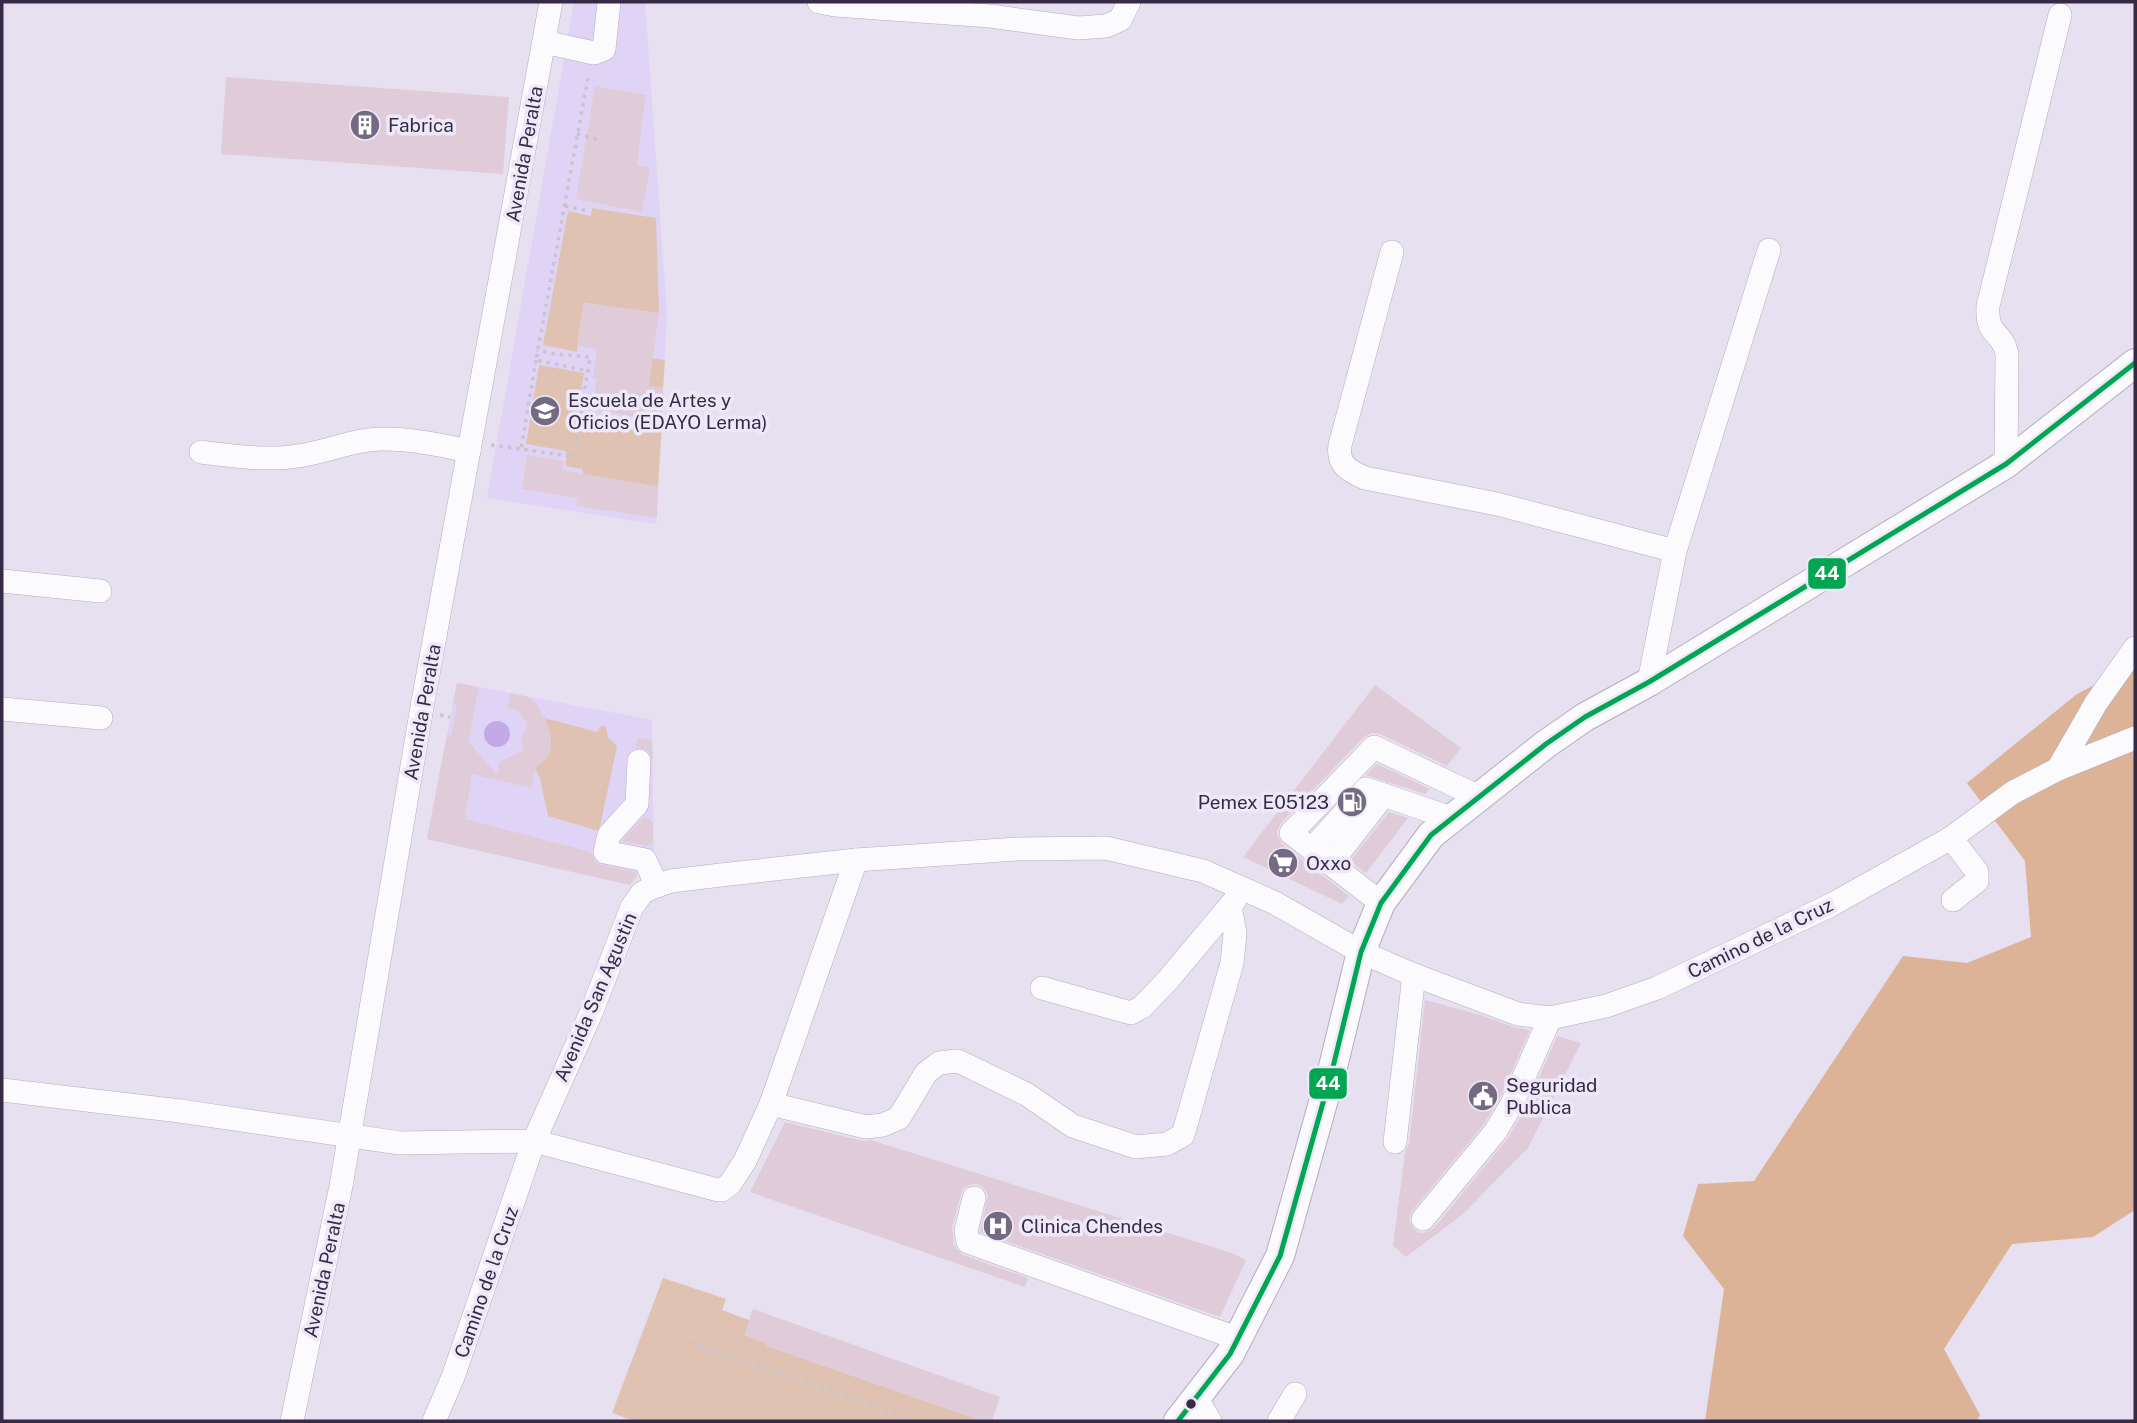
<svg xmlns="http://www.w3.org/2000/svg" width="2137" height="1423" viewBox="0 0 2137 1423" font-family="'Public Sans',sans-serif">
<rect width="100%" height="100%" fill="#e6e0f0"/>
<g fill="#e0d4f6">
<path d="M574,2H645L667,313L656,524L487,498Z"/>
<path d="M457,683L652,720L654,865H645L630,885L427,839Z"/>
</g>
<g fill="#e0c2b2">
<path d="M592,208L656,218L659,313L584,303L577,352L543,345L568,211L591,216Z"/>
<path d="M635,356L665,360L663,388L630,383Z"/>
<path d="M539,365L584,373L577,415L634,424L635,417L662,422L658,487L583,474L582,469L566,466V451L526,444Z"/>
<path d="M545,718L597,732L601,726L606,727L608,737L617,746L599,831L548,816L540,778L535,768C555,751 553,742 545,718Z"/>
<path d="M663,1278L726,1299L722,1310L749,1320L767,1344V1346L983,1421H634L612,1413Z"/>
</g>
<path fill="#dcb397" d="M2135,664V1210L2093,1237L2012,1244L1944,1349L1980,1415L1977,1421H1705L1724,1289L1683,1236L1698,1184L1754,1181L1903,956L1967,963L2031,937L2025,861L1967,783L2077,694Z"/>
<circle fill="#c1aae6" cx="497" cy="734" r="13"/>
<g fill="#e0ccd8">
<path d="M226,77L509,97L503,174L221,154Z"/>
<path d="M595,86L646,95L637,165L650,167L642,212L576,199Z"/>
<path d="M583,303L659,313L649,386L663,388L662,422L592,409L597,378H593L597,349L577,346Z"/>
<path d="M527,455L564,461L562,470L658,487L657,518L576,506L578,498L522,489Z"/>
<path d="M457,683L479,687L468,741L497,775L500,761L523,751L522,738L527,723L517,710L507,708L510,693L528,697L536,703L545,718L551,737L550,751L547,758L536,767L531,788L472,774L465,819L591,852L595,862L602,865L635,872L637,876L630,885L427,839L447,735L451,736L457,705L453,703Z"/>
<path d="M1375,685L1461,748L1447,766L1380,734L1371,733L1364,737L1281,823L1277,831L1278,837L1282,844L1349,896L1342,904L1243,857Z"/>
<path d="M637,738L652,740L653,759L647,750L636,748Z"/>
<path d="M1377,764L1430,789L1425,794L1366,775Z"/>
<path d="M1389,812L1408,818L1366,873L1350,861Z"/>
<path d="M643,818H648L653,823V842L647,846L622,841Z"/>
<path d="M1425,1000L1484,1016L1513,1027L1530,1030L1500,1098L1484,1124L1412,1211L1409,1217L1410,1223L1414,1229L1420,1233L1427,1232L1434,1228L1507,1139L1525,1110L1557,1036L1581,1043L1528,1148L1462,1215L1406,1257L1393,1246L1405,1152L1409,1144Z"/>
<path d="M785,1122L863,1141L871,1140L1232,1253L1246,1260L1220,1317L980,1232L988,1195L983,1187L977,1184L969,1185L963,1189L961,1194L952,1228L954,1245L957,1250L963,1255L1028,1278L1025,1287L750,1192Z"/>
<path d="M753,1309L1000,1397L992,1421H983L766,1346L767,1344L744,1335Z"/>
</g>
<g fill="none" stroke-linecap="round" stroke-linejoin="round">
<g stroke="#b4acc0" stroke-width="24">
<g id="minor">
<path d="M819,2L835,5L990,16L1078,28L1106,26L1120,20L1129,2"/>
<path d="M544,42L594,53L604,49L609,2"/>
<path d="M1392,252L1340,445C1337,465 1349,471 1365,478L1497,504L1675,551"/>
<path d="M201,452C232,456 267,461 298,456C327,452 354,439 383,439C413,439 440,445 469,451"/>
<path d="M2006,464L2007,354C2002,330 1986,337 1988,306L2060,15"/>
<path d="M2,581L100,591"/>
<path d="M1649,682L1675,551L1769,250"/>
<path d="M2,709L101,718"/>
<path d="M639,761L637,804L609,835L605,852L645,860L657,886"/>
<path d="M2058,769L2096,703L2135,648"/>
<path d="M1951,838L1977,872V881L1953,900"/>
<path d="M1312,849L1366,789L1451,818"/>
<path d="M1331,863L1384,795"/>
<path d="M1381,903L1291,833L1374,747L1479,797"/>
<path d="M1042,988L1131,1013L1142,1007L1167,981L1235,900"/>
<path d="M2,1090L180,1111L400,1143L534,1141L591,1013L632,907L642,893L653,887L671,881L721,875L856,860L1017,849L1106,848L1203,871L1275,903L1361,952L1414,975L1518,1014L1550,1018L1606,1006L1657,988L1831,905L1951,838L2012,793L2058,769L2135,738"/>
<path d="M771,1104L866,1127L883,1125L899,1118L926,1073L939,1063L958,1061L1026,1094L1073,1126L1136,1147L1167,1144L1183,1135L1232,963L1235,933L1230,906"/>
<path d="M1395,1142L1414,975"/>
<path d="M974,1198L966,1231L968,1242L1239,1339"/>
<path d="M1423,1219L1495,1132L1512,1104L1550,1018"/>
<path d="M1196,1397L1210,1421"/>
<path d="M292,1421L341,1186L422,707L551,2"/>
<path d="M434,1421L453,1377L534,1141L718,1190H722L730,1184L745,1161L771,1104L856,860"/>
<path d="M1279,1421L1295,1394"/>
</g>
</g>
<g stroke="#b4acc0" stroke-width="30">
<path id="major" d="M1178,1421L1230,1354L1280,1256L1333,1067L1361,952L1381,903L1431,835L1546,744L1585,717L1649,682L2006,464L2135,363"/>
</g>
<g stroke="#c7c4cc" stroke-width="3.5" stroke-dasharray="3.5 5" stroke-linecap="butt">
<path d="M588,78L536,360L589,371"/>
<path d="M577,134L600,140"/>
<path d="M565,206L589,211"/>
<path d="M536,360L521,449L574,457L590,357L555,354L537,350"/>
<path d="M491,445L521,449"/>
<path d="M440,715L450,717"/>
<path d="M692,1342L919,1421"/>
</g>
<use href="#minor" stroke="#fbfafd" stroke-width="23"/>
<use href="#major" stroke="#fbfafd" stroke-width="28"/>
<g stroke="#eee9f8" stroke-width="10">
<path id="bus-1" d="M1178,1421L1230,1354L1280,1256L1333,1067L1361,952L1381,903L1431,835L1546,744L1585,717L1649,682L2006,464L2135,363"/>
</g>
<use href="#bus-1" stroke="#00a651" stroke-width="5"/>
</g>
<defs>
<g id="building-disc" transform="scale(1.575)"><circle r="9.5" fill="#746a82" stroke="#eee9f8"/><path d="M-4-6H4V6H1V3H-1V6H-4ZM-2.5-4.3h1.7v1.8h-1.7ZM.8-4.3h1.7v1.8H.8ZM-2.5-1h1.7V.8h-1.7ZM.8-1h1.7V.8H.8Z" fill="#fff"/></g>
<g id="school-disc" transform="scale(1.575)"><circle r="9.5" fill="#746a82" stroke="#eee9f8"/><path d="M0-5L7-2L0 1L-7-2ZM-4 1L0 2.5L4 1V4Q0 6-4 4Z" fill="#fff"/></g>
<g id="fuel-disc" transform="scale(1.575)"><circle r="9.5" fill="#746a82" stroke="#eee9f8"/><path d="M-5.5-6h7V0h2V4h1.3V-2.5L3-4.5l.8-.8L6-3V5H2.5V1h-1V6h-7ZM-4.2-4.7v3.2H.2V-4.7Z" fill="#fff"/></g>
<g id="supermarket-disc" transform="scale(1.575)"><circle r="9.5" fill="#746a82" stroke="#eee9f8"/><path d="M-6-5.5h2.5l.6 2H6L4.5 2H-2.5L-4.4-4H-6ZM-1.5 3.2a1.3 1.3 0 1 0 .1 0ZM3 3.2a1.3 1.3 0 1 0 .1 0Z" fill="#fff"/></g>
<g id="civic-disc" transform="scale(1.575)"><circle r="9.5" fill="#746a82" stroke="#eee9f8"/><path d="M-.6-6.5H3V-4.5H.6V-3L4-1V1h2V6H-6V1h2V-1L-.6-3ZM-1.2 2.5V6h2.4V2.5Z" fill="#fff"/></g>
<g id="hospital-disc" transform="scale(1.575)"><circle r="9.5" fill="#746a82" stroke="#eee9f8"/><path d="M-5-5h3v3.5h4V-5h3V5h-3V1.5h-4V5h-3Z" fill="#fff"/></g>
</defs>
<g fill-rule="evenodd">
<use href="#building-disc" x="365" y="125"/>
<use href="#school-disc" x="545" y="411"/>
<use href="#fuel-disc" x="1352" y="802"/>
<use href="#supermarket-disc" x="1283" y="863"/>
<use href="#civic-disc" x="1483" y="1096"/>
<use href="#hospital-disc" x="998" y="1226"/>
</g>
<circle fill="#362a47" stroke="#eee9f8" stroke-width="2.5" cx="1191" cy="1404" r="6"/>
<g text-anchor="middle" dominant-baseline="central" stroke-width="7" stroke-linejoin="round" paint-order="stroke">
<g font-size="19" fill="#362a47" stroke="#eee9f8" text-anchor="start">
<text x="388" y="125">Fabrica</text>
<text x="568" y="400">Escuela de Artes y<tspan x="568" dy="22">Oficios (EDAYO Lerma)</tspan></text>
<text x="1329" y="802" text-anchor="end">Pemex E05123</text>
<text x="1306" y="863">Oxxo</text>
<text x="1506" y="1085">Seguridad<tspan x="1506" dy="22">Publica</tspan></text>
<text x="1021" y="1226">Clinica Chendes</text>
</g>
<g font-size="19" fill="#362a47" stroke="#eee9f8">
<text transform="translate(524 154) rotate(-80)">Avenida Peralta</text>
<text transform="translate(422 712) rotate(-80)">Avenida Peralta</text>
<text transform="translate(1760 938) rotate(-26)">Camino de la Cruz</text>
<text transform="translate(595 997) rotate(-67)">Avenida San Agustin</text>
<text transform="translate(324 1270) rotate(-78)">Avenida Peralta</text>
<text transform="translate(486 1282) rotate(-71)">Camino de la Cruz</text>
</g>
</g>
<g stroke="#eee9f8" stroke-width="2.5">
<rect x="1807" y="557" width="40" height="33" rx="7" fill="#00a651"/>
<rect x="1308" y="1067" width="40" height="33" rx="7" fill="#00a651"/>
</g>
<g font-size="19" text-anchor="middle" font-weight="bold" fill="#fff">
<text x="1827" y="580">44</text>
<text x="1328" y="1090">44</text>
</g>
<rect width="2137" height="1423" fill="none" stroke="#362a47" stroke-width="7"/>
</svg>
